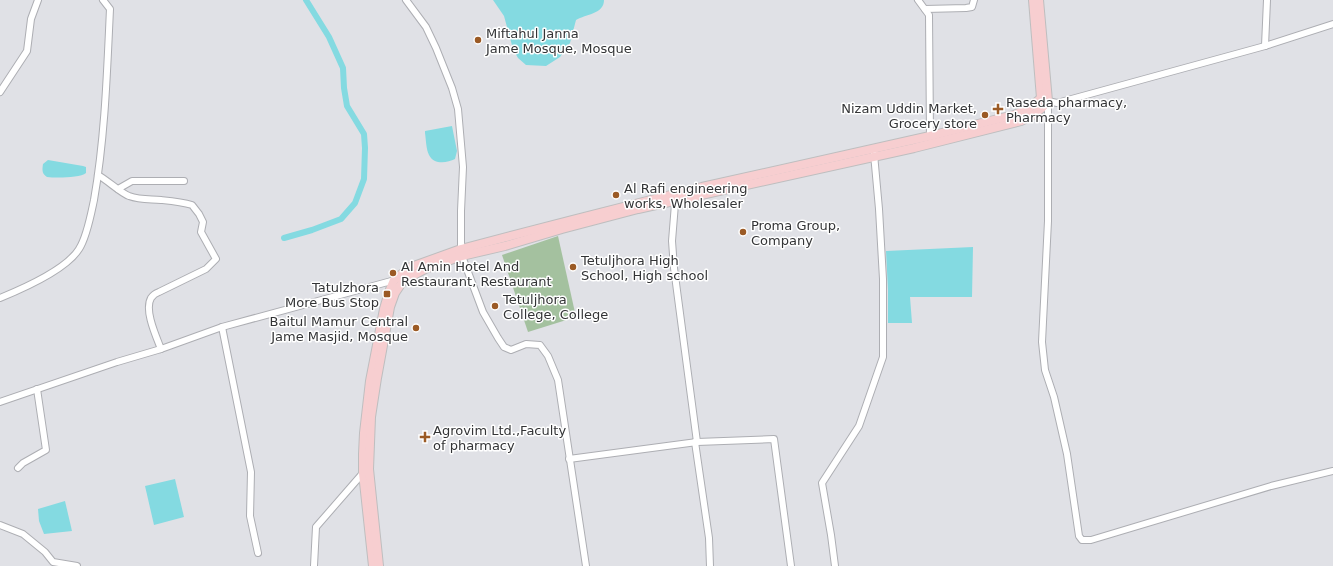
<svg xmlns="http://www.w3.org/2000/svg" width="1333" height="566" viewBox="0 0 1333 566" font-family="'DejaVu Sans',sans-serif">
<rect width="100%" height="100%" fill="#e0e1e6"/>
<path fill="#a4c19f" d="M558,236L576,317L528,332L502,255Z"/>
<g fill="#84dae1">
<path d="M493,0H604C604,14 586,14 576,20L570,43L560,57L546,66L526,65L518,58L513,49L504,16Z"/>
<path d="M452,126L457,151L455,159C447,163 434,165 429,155C426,149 426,139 425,133V131Z"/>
<path d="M48,160L83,166L86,167V173C80,178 56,178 47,177C42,174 42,170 43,164Z"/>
<path d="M973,247L972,297H910L912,323H888V290L886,251Z"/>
<path d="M175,479L184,517L154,525L145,486Z"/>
<path d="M65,501L72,531L44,534L39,521L38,509Z"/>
</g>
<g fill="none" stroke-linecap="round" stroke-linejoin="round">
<path stroke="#84dae1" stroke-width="6" d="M284,238L312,230L341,219L355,203L364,179L365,148L364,134L347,106L344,88L343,68L329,37L306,0"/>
<g stroke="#adaeb3" stroke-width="8">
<g id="minor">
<path d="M406,0L426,27L436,48L452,88L458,109L463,167L461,211V249L462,256L483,312L498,338L504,347L511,350L526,344L540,345L548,356L558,380L586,566"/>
<path d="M918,0L929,15L930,136"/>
<path d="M925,9L966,8L972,7L974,0"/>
<path d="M1333,24L1265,46L1057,103L1048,101V221L1042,342L1045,370L1054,397L1067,454L1079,536L1082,540H1091L1271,486L1333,471"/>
<path d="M1265,46L1267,0"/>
<path d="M0,92L27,51L31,19L38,0"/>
<path d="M98,175C107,180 122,194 129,196C140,200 150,199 161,200C171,201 182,202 192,205L199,214L203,222L201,232L216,259L206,269L159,292C156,293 153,295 151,298C144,310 156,336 161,349"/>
<path d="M118,189L132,181H184"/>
<path d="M675,197V204L672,241L674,268L697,442"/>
<path d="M0,298C22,289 66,270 79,249C87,237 91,214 94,200C105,137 107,73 110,9L103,0"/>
<path d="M222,327L251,472L250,516L258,553"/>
<path d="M0,402L117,362L161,349L222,327L395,280"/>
<path d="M695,442L709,538L710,566"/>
<path d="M569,459L697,442L774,439L791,566"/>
<path d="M18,468L23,463L46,450L37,389"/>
<path d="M0,525L23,534L45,552L53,562L77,566"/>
<path d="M314,566L316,527L363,473"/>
<path d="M835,566L831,535L822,483L859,426L883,357V279L879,209L874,154"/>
</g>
</g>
<g stroke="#bebebf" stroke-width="10">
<g id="major">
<path d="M1033,0L1041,98"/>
<path d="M373,566L363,473V454L364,433L370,381L384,309L389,292L394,280L411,267L461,249L572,220L702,187L930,136L1014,115L1028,109L1041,98"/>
<path d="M379,566L369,469L371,417L377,378L390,307L395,293L403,281L425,269L462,256L505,246L562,229L638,209L914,148L1021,121C1032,116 1041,111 1048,101L1039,0"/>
</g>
</g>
<use href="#minor" stroke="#fff" stroke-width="6"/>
<use href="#major" stroke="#f7ced0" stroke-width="8"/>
</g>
<g fill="#9b5a25" stroke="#fff" stroke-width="1.5">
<circle cx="478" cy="40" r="4"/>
<path d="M996 103h4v4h4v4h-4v4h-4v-4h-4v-4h4z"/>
<circle cx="985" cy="115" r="4"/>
<circle cx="616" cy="195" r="4"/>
<circle cx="743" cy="232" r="4"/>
<circle cx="573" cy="267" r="4"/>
<circle cx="393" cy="273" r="4"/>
<rect x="383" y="290" width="8" height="8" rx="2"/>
<circle cx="495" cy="306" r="4"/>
<circle cx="416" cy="328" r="4"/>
<path d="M423 431h4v4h4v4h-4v4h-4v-4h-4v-4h4z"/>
</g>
<g text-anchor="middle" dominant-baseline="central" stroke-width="3" stroke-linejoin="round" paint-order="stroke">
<g font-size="13" fill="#333436" stroke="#fff" text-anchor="start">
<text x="486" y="33">Miftahul Janna<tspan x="486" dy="15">Jame Mosque, Mosque</tspan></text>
<text x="1006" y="102">Raseda pharmacy,<tspan x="1006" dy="15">Pharmacy</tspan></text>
<text x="977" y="108" text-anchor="end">Nizam Uddin Market,<tspan x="977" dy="15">Grocery store</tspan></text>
<text x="624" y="188">Al Rafi engineering<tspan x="624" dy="15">works, Wholesaler</tspan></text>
<text x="751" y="225">Proma Group,<tspan x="751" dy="15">Company</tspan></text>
<text x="581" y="260">Tetuljhora High<tspan x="581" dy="15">School, High school</tspan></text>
<text x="401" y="266">Al Amin Hotel And<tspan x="401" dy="15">Restaurant, Restaurant</tspan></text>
<text x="379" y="287" text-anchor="end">Tatulzhora<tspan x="379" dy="15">More Bus Stop</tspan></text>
<text x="503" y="299">Tetuljhora<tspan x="503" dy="15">College, College</tspan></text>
<text x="408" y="321" text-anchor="end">Baitul Mamur Central<tspan x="408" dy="15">Jame Masjid, Mosque</tspan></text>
<text x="433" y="430">Agrovim Ltd.,Faculty<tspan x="433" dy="15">of pharmacy</tspan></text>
</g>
</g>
</svg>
